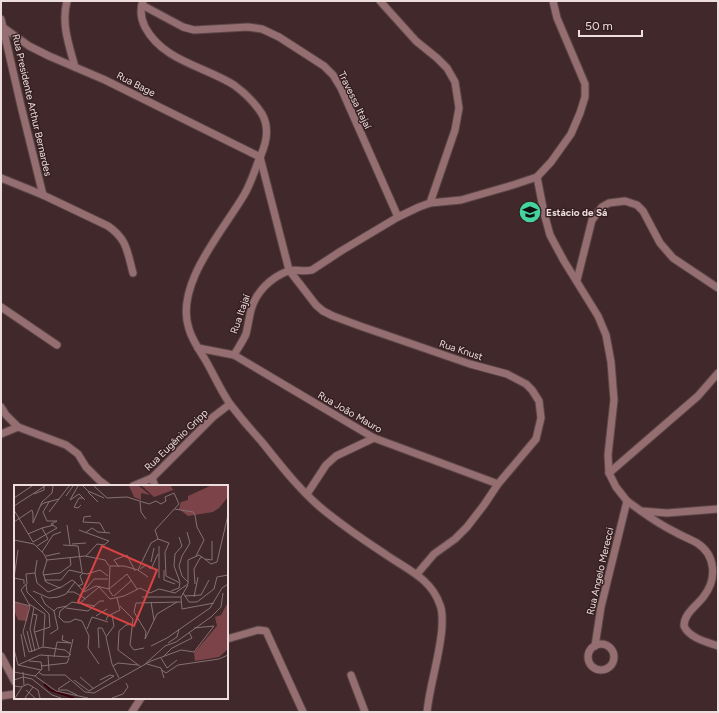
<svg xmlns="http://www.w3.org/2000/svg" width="719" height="713" viewBox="0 0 719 713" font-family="Figtree,sans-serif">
<rect width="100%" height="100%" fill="#41292b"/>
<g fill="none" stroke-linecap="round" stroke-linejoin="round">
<g stroke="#5d4647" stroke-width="9">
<g id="street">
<path d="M67,1C61,24 69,45 75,67"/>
<path d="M143,1C140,9 141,19 145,27C163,61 204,66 234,85C245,93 255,103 262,114C271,130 265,147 258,162C254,173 250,185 244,195C223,231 174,285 189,329C192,340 200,351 206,361C214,375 221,391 230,404C240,417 251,430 262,442C281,466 302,493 326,512C345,527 365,541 385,554C406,569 431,578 440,605C443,612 442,620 442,627C440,656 430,683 427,712"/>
<path d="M380,1L416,41L437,58L447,68L455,82L459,108L455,130L430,203"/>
<path d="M142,5L183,27L194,30L248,27L262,29L279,37L324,66L333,75L341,88L398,217"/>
<path d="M1,19L21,106L43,195"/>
<path d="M4,28L29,46L49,56L105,80L260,157"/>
<path d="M260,157L289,270L316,305L323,311L333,316L360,326L470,364L507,374L526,384L532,390L539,401L541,418L536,439L498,484L484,505L467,527L455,539L434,554L417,574"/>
<path d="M537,177L544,213L550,235L564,261L598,316L606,335L611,362L614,400L608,455L609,473L616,487L627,501L641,511L667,513L718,509"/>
<path d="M1,178L43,195L108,226C127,239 127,251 133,273"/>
<path d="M577,280L592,220L602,207L609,203L625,201L637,205L643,211L660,243L673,258L718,288"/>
<path d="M1,307L57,345"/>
<path d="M198,348L234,355L374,438L498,484"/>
<path d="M234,355C238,348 243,341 246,334C248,326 249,318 251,310C256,292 270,278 288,271C295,269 304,272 312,270L341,251L398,217L419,207L430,203L461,200L513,185L537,177L551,162L571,134L580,113L585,97V84L557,18L553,1"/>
<path d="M1,407L6,415L18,427"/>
<path d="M1,434L18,427L66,445L78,454L86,467L99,480L107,486"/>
<path d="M609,473L698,396L718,373"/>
<path d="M152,478L155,486"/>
<path d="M133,486L152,478L213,417L230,404"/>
<path d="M307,494L326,465L336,456L374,438"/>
<path d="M641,511C652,519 663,526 675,532C682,536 690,539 697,543C716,555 717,579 704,596C697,606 684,613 684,626C689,638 707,642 718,646"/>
<path d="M227,639L258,630L266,631L303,712"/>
<circle cx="601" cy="657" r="13"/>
<path d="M595,646L601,607L627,501"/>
<path d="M1,656L15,682"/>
<path d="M351,675L365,712"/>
<path d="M1,696L15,694"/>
<path d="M132,712L141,698"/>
</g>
</g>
<use href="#street" stroke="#946e70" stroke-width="7"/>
</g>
<defs>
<g id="university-disc" transform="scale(1.15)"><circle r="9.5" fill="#44d49f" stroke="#361f21"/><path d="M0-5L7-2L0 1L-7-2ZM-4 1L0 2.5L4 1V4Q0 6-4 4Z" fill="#111"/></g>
</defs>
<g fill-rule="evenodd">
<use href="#university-disc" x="530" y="212"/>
</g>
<g text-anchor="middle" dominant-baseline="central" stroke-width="3" stroke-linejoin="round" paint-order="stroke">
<g font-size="10" fill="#eddddd" stroke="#361f21">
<text transform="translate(136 84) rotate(27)">Rua Bage</text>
<text transform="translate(355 100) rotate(64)">Travessa Itajaí</text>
<text transform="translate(32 105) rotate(77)">Rua Presidente Arthur Bernardes</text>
<text transform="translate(240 314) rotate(-71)">Rua Itajaí</text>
<text transform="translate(461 350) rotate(18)">Rua Knust</text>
<text transform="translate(350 412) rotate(30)">Rua João Mauro</text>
<text transform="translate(176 440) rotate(-44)">Rua Eugênio Gripp</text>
<text transform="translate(600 571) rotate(-77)">Rua Angelo Merecci</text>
</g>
<g font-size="10" font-weight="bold" fill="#eddddd" stroke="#361f21" text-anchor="start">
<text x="546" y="212">Estácio de Sá</text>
</g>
</g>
<g transform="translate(14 485)">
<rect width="214" height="214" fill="#41292b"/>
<path d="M115,1H125L136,10L127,8V15L120,12ZM128,1H157L159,5L140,12ZM196,1H214V12L205,23L199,27L174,31L165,24L167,17L174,15V11ZM1,117L15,121L13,136L4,135L0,125ZM214,117V164L205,172L181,176L180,168L203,141L201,132L207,130Z" fill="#7c4449"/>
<path fill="none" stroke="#37000c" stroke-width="2" d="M30,199L36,205L60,213"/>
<path fill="none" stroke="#867172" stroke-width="1" d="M64,1L56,15L65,9L71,15M69,1L74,6L90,13M80,1L93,13L113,12L135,19L142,16L147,19L152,16L151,12L160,8L165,19L141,45L144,54M74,7L84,17M20,9L30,5V1M52,11L59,1M0,13L18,1M126,17L127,27L132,34M67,20L64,23L60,22L65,13H69M0,21L31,1M26,21L30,18L45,14M161,24L179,27L181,30L183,42L190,55L182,71M0,25L19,57M35,27L55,1M19,29V38L28,17L38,8L39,1M77,31L70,32L69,37L86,38L91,47M0,37L18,25L19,29M53,40L56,60M28,43L40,40M65,45L95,56L90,60L83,59L72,71M173,47L176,58L168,71L165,81L168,91L174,97M71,48L78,43L84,47L96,48M14,49L28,43M165,52L168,61L161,69L160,81L166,97M0,55L20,59L30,69L33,75L29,88L32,97L46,103L58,95L61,97M19,57L43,43L37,39L43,36H33L29,27L35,17M58,59L72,58M49,60L64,61L68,87M23,61L34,54L28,43M145,61V93M28,67L39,50L47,47M32,71L46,68M191,74L198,75V56M23,75L21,88L23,98L34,107L47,102M33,75L71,71L91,75L95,81M137,77L140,63M96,81H110L124,85L137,58L144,54L155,58L151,67L152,91L166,98M96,81L95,105L99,111M105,82L100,75L113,70L121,86M126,84L132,80L137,84L144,69M124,85L134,92M150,85V95L161,99M29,90L46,88L57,80L56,72M0,93L4,65M0,93L10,95V99M30,95H47L55,85L73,89L86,85L94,91M61,97L70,107L82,101L95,104L113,89L123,104M13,99L12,89L21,88M181,99L180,84L186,73L188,72L197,79L203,77L214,30M174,100L167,112L168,124L200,118M64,101L69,99L66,91L69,88M85,102L96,114L110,111L126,103L136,108L145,104L161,108L174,99V75L185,70L188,72M0,104V119M19,106L35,113L44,112L52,109L61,97M157,106L165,103L166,98M53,107H60L72,114M69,107L80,94H94M169,108L175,117H183L200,104L203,92L214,90M27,111L31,119L40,126M100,111L118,95M171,111L187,110L195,95M128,112H167M180,112L184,92M1,117L16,121M67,117L85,102M137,117L140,135M15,119L31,129L29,162M16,121L7,105L12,99L13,107L35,129L36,142L21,147M16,121L9,147L15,167L29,162M81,121L58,117L46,126L45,132L50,137H56L61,134L68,136L75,151L74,163L85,179M106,121L119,134L116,160L120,165L130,163M20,122L16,144L21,166M52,123L74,126L86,116H90M40,126L43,123L53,121M120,127L122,118L167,117M120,127L132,147L131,154M19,129L23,130L20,145L25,164M98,130L100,141L92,152L98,179L105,193M82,131L93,124M92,135L94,131L106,125L103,113M119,139L112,140L105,146L104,165L127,182M73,144L78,132L94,137M13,146L18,167M7,149L11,172M36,149L44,144L40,126M131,154L143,129L163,117M154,158L163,152L165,144M137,161L153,153L196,123L208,103L214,99M151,161L162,157L197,132L207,122L209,108M29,162L51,165L57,170M85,163L84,143H88L92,151M0,164L4,180M34,170L35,186M40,172L43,157L57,158L48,155L49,150M149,172L158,163L178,153L175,147M147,173L153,183L163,175M15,176L27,177L28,184L21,191M133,179L147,183L150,193M4,180L26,170L55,172L59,154M4,180L27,185M130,180L151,161M27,181L53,178L55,173M99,181L104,178L124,180M148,185L152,188L164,180L205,174L214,170M0,187L21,191L42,206L74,213M9,187L10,200M24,187L29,190H51L71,207L80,208L137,176L167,165L180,167L200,141L180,143M66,192L80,204M0,195L9,192L18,194L38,210L47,213M60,195L75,206L100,191L96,190L86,195M0,201L7,202L14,199L24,205L26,213M44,204L56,196M12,205L21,213M44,205H53L63,210M1,213L8,202M11,213L19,202M98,213L109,209L114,202L112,198"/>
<path fill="#d94343" fill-opacity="0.15" stroke="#d94343" stroke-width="2" d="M88,61L143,85L120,141L64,117Z"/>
<rect width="214" height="214" fill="none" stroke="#eddddd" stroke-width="2"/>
</g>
<rect width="719" height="713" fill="none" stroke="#eddddd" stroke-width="4"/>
<path d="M579 30v6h63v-6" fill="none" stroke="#eddddd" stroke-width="2"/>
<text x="585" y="30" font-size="12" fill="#eddddd" stroke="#361f21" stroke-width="3" paint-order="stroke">50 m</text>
</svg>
